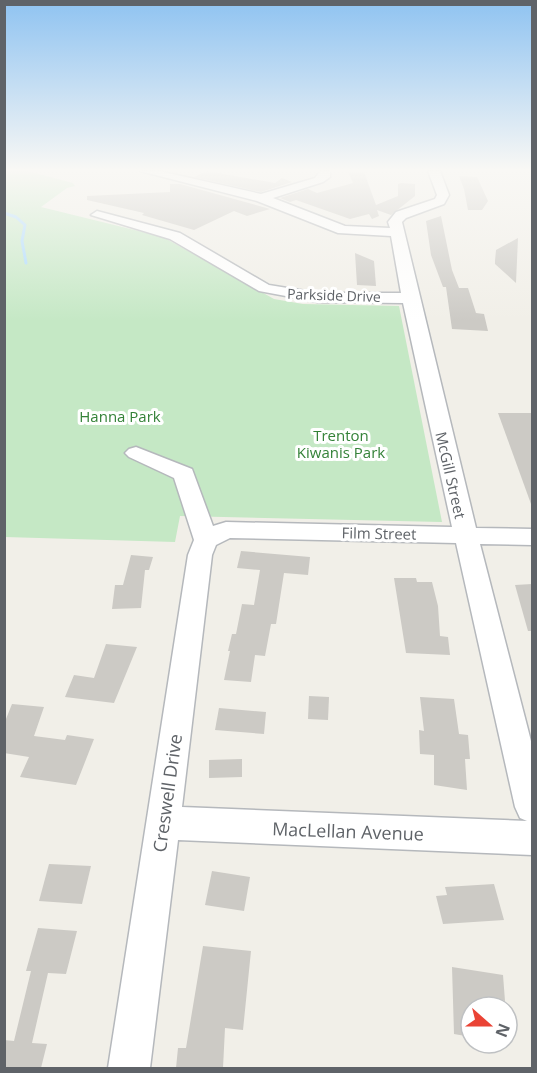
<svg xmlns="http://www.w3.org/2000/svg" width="537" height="1073" viewBox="0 0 537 1073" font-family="'Open Sans',sans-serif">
<rect width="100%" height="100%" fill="#f1efe8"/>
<path fill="#c5e8c5" d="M5,171H27L73,183L75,186L67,188L41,207L163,237L274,299L303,304L399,306L442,522L180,516L175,542L5,537Z"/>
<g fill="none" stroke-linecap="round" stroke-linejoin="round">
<path stroke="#aadaff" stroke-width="3" d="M4,213L16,217L25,225L22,241L26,263"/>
</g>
<g fill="#cccac5">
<path d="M207,171L275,183L282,178L292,182L261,192L194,177Z"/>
<path d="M348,172H364L376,205L398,196V184L401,183L415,184V196L391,215L377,210L379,216L372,219L369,214L350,219L296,200L290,202L280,198L308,189L317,193L353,183Z"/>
<path d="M459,176L477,177L488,201L482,210H468L464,189Z"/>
<path d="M170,184H180L270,209L247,216L234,211L194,230L142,215L144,213L87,200V196L170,192Z"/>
<path d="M441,216L452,270L459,288H468L476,313L484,314L488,331L452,329L446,287H443L431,255L426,221Z"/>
<path d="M518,238L516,283L495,264V261L496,250Z"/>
<path d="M355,253L374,261L376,286L357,285Z"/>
<path d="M498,413H532V503L531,504Z"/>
<path d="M241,551L310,557L308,575L284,573L276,624H271L265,656L255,655L251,682L224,680L230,651H228L232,634H236L242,604L254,605L260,570L237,568Z"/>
<path d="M131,555L153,557L149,570H145L141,608L112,609L115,585H123Z"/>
<path d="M394,578H416L417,582H432L438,606L440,636L448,637L450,655L406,653Z"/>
<path d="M532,584V631H528L515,585Z"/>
<path d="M106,644L137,647L114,703L65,697L74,675L94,678Z"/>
<path d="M309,696L329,697L328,720L308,719Z"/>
<path d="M420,697L454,699L459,734L468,735L470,759H465L467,790L434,785V755L420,754L419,730L424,731Z"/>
<path d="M12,704L44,707L34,736L65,740L67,735L94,739L76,785L20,777L29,757L4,753V724Z"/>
<path d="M219,708L266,712L264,734L215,730Z"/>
<path d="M242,759V777L209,778V760Z"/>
<path d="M49,864L91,866L82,904L39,901Z"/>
<path d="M212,871L250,877L244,911L205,905Z"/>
<path d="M494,884L504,920L443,924L436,896L447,895L445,887Z"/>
<path d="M38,928L77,931L66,974L48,973L32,1043L47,1044L41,1068H4V1040L14,1041L31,971H26Z"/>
<path d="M203,946L251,951L243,1030L225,1028L223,1068H176L178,1048H186Z"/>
<path d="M452,967L503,975L505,1001L487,998V1007H471V1037L454,1034Z"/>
</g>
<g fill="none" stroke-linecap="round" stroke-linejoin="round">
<g stroke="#b5b8bc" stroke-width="3">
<path id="minor" d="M140,171H159L261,194L315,178L320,171H330V177L323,182L273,198L345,226L390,228L388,222L396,212L435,199L437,195L428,171H440L449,195L444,204L406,218L402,222L476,528L532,529V545L480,544L532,745V855L178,840L150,1068H108L188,555L194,540L174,478L129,457L125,453L129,449L136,447L192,469L213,526L226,522L452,527L403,303L318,302L259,291L170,239L91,215L97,211L180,233L269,285L318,293H401L391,236L338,233L257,201ZM230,538L456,543L515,807L520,818L527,821L182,807L212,555L216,545Z"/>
</g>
<use href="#minor" fill="#fff" fill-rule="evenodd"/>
</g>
<linearGradient id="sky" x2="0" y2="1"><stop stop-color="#8fc3f1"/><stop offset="0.53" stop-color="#f9f8f5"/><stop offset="1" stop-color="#f9f8f5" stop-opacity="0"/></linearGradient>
<rect width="537" height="321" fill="url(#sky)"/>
<g text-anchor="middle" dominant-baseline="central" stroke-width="6" stroke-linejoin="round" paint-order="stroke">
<g font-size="14" fill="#5f6368" stroke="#fff">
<text transform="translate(334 295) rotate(2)">Parkside Drive</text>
</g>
<g font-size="15" fill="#348238" stroke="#fff">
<text x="120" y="416">Hanna Park</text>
<text x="341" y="435">Trenton<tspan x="341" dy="17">Kiwanis Park</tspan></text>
</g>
<g font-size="15" fill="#5f6368" stroke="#fff">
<text transform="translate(451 475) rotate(77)">McGill Street</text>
<text transform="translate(379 533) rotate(1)">Film Street</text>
</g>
<g font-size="18" fill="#5f6368" stroke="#fff">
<text transform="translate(167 793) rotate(-82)">Creswell Drive</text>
<text transform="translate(348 831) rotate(2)">MacLellan Avenue</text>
</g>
</g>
<rect width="537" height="1073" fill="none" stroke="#5f6368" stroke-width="12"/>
<g transform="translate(489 1025) rotate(111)"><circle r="28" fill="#ffffff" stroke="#bfc1c3" stroke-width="1.5"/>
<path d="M0-4.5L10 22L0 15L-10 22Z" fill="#ea4335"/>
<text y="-9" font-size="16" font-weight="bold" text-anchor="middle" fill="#5f6368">N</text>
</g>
</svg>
